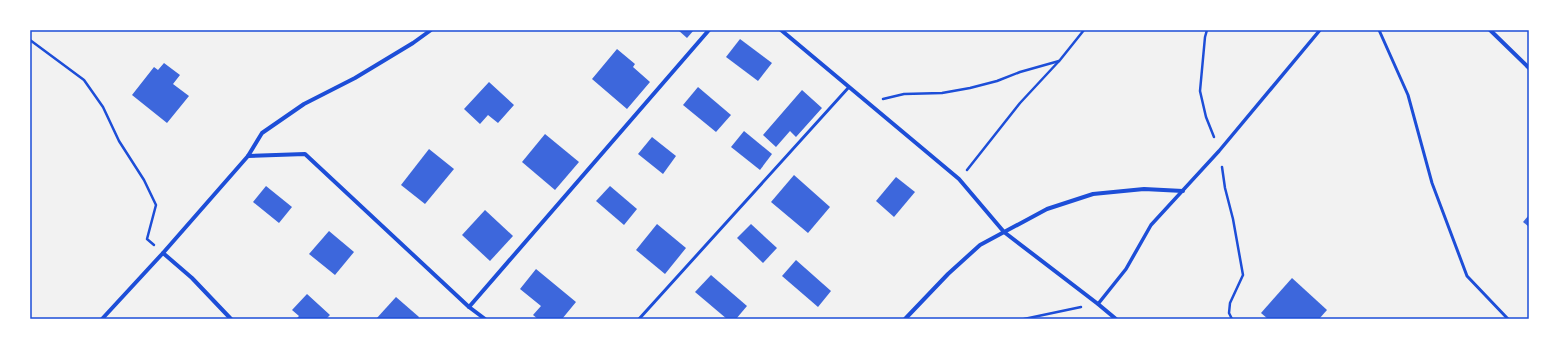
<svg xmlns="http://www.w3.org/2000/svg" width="1559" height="349" viewBox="0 0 1559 349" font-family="'Playfair Display',serif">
<rect width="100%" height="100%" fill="#f2f2f2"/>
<g fill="#3d67dc">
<path d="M678,30H694L687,38Z"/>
<path d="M740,39L772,63L758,81L726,57Z"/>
<path d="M617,49L635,64L633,67L650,82L627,109L592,79Z"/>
<path d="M164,63L180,75L173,84L189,96L167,123L132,95L154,67L158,70Z"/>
<path d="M489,82L514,105L498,123L488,115L480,124L464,109Z"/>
<path d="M698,87L731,115L716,132L683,105Z"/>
<path d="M802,90L822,108L796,137L790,131L776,147L763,135Z"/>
<path d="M744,131L772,154L760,170L731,147Z"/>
<path d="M545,134L579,162L555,190L522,162Z"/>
<path d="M652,137L676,156L663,174L638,154Z"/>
<path d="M429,149L454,169L425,204L401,185Z"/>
<path d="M794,175L830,207L808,233L771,202Z"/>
<path d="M896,177L915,192L894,217L876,201Z"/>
<path d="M266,186L292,207L279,223L253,202Z"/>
<path d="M610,186L637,209L624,225L596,201Z"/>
<path d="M485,210L513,236L490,261L462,235Z"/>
<path d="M1529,215V227L1523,222Z"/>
<path d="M657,224L686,248L665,274L636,250Z"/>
<path d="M751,224L777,248L763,263L737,238Z"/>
<path d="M329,231L354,252L335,275L309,254Z"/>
<path d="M796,260L831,291L818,307L782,276Z"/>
<path d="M536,269L576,302L562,319H538L533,315L541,306L520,289Z"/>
<path d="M711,275L747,306L736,319H727L695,292Z"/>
<path d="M1292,278L1327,310L1319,319H1268L1261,313Z"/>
<path d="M307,294L330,315L326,319H296L299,316L292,310Z"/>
<path d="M396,297L419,317L418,319H376Z"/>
</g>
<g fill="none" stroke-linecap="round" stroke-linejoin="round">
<g stroke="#1d4ed8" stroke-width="2.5">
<path d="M1207,30L1205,37L1200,91L1206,117L1214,137"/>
<path d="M30,40L84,80L103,107L119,141L144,180L156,205L147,239L154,245"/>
<path d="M883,99L904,94L942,93L970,88L997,81L1020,72L1059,61"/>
<path d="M1222,167L1225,188L1233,219L1243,275L1230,303L1229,313L1232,319"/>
<path d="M967,170L1020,103L1060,60L1084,30"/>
<path d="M1024,319L1081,307"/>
</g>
<g stroke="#1d4ed8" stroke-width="3">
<path d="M1379,30L1408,95L1432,183L1467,276L1508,319"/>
<path d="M639,319L849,87"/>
</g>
<path stroke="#1d4ed8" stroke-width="3.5" d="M1098,304L1126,269L1151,225L1219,151L1320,30"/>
<g stroke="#1d4ed8" stroke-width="4">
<path d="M781,30L959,179L1004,232L1098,304L1116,319"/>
<path d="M1490,30L1529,68"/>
<path d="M248,156L305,154L469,307L485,319"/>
<path d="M163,253L192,278L231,319"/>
<path d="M469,307L709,30"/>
<path d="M102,319L163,253L248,156L262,133L304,104L355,78L413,43L431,30"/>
<path d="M905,319L948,274L980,245L1047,209L1093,194L1144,189L1183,191"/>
</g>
</g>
<rect width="1559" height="349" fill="none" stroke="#ffffff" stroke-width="62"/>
<rect x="31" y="31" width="1497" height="287" fill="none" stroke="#1d4ed8" stroke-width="1.5"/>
</svg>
